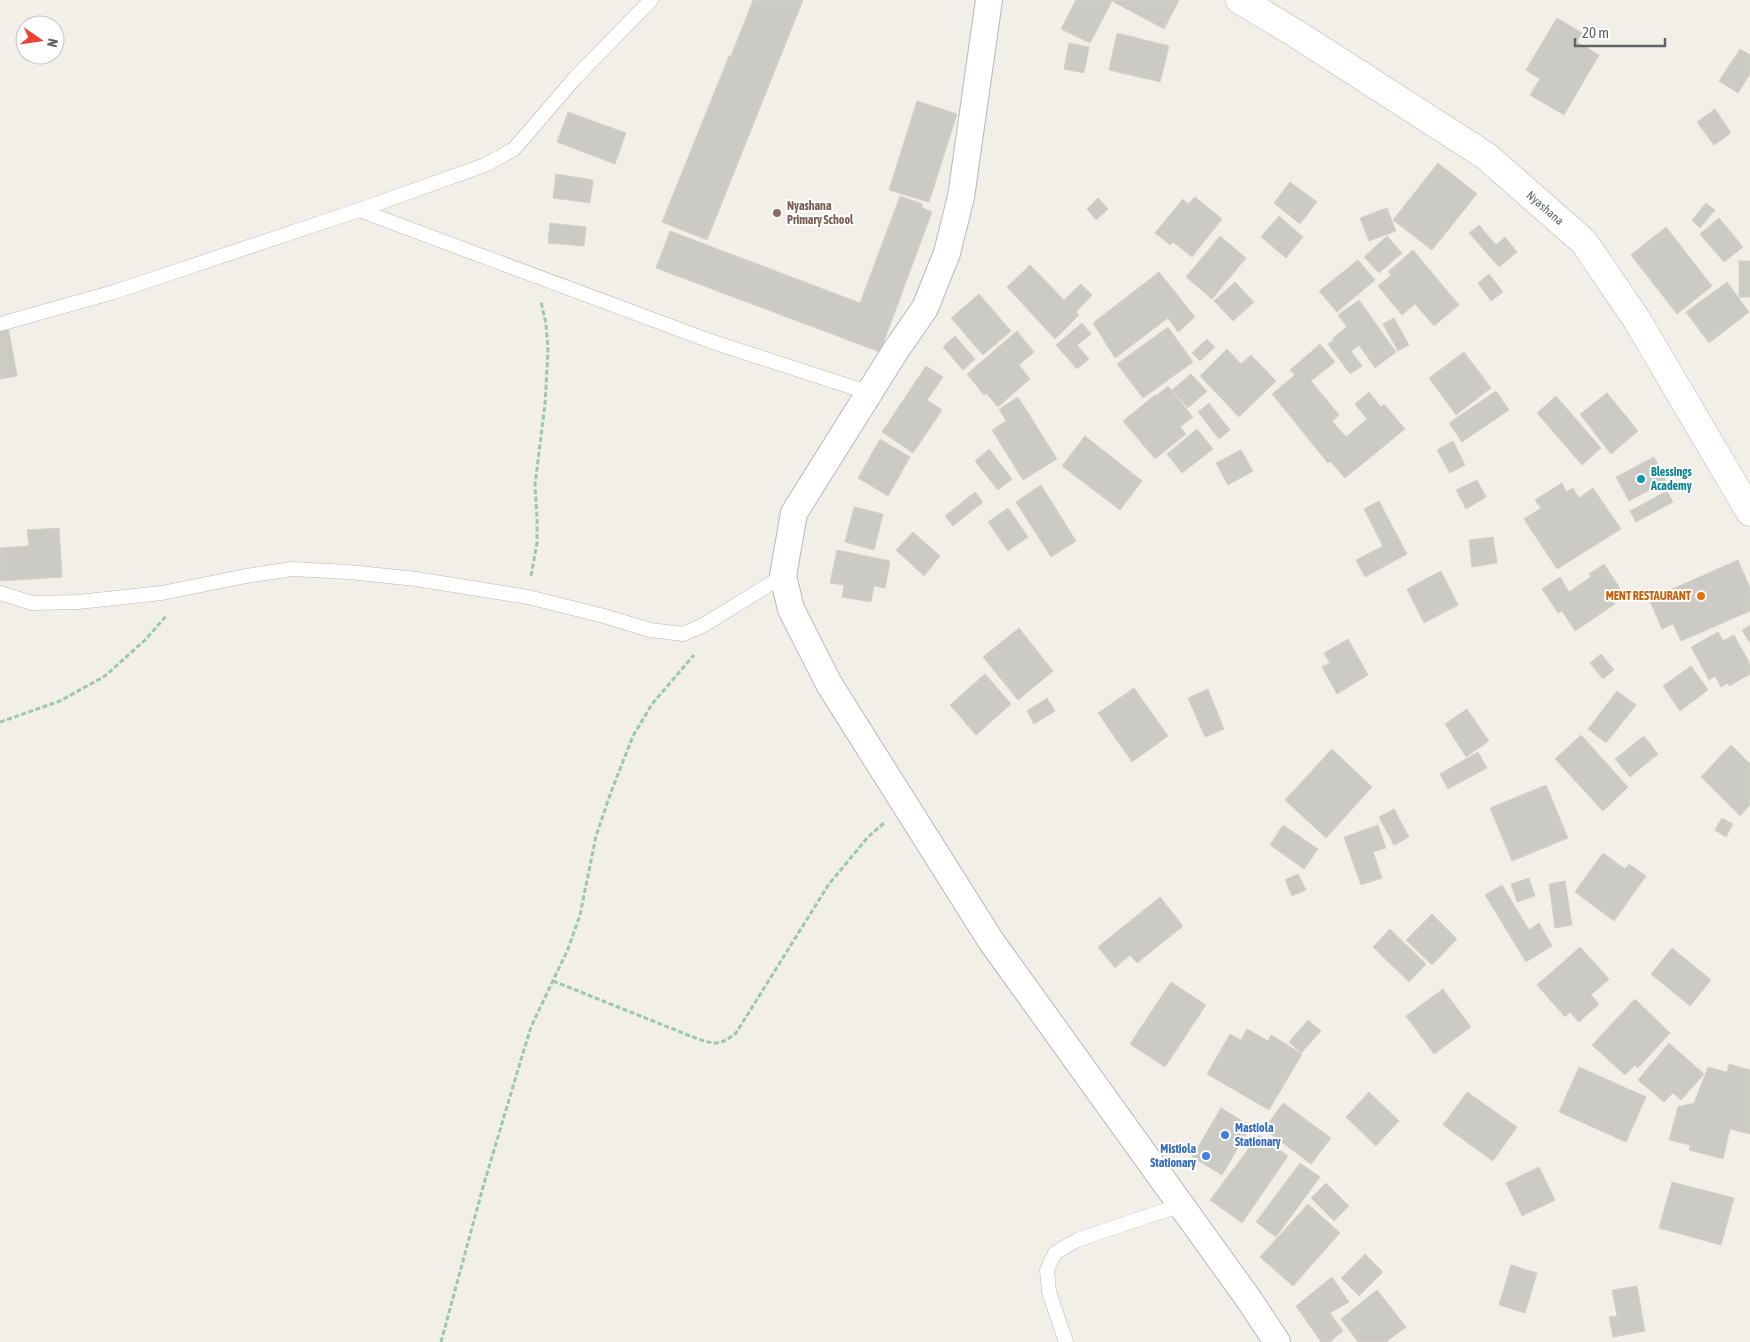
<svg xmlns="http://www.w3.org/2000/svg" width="1750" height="1342" viewBox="0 0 1750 1342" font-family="'Asap Condensed',sans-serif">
<rect width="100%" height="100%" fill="#f1efe8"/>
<g fill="#cccac5" stroke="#d6d1c6">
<path d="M753,0H803L707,240L662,222L729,56H731Z"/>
<path d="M1076,0H1179L1164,29L1112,1L1090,43L1061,29Z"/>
<path d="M1557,18L1582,33L1577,42L1599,55L1564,115L1530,95L1540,79L1526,70Z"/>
<path d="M1117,33L1169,46L1160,82L1109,70Z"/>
<path d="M1069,43L1089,47L1084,73L1064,69Z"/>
<path d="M1740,49L1750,55V74L1738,93L1719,81Z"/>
<path d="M917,101L957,114L929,202L889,190Z"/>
<path d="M1715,109L1731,133L1714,145L1697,122Z"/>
<path d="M568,112L626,133L615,164L557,142Z"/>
<path d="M1438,163L1477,194L1432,250L1393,220Z"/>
<path d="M556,174L593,180L590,203L553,198Z"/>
<path d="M1290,182L1317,202L1300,224L1274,203Z"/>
<path d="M900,196L922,204L921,207L932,212L880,352L656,268L670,231L860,303Z"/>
<path d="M1195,197L1222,219L1192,257L1173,242L1170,245L1155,233L1183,199L1188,204Z"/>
<path d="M1098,198L1108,209L1096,220L1087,209Z"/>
<path d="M1706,203L1715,210L1700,228L1692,220Z"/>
<path d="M1387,208L1396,231L1369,241L1360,218Z"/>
<path d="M1279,216L1303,237L1286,258L1261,237Z"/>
<path d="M1719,218L1743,247L1724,262L1700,234Z"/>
<path d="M550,223L586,227L584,246L548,243Z"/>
<path d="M1479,225L1496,245L1505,237L1517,252L1499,267L1469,233Z"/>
<path d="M1666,227L1712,286L1677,314L1631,255Z"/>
<path d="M1220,236L1246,258L1212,299L1186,277Z"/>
<path d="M1387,236L1402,253L1379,273L1364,257Z"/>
<path d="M1413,250L1459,305L1434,326L1415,304L1402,315L1378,286L1391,275L1388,272Z"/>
<path d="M1358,260L1375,280L1337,312L1319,291Z"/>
<rect x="1739" y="261" width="11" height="36"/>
<path d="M1030,265L1064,300L1081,284L1092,295L1076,312L1079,315L1055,339L1007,287Z"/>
<path d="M1159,272L1195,317L1178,332L1168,318L1115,358L1093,323Z"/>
<path d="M1489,274L1503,292L1491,301L1478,283Z"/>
<path d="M1235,282L1254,302L1233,321L1214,301Z"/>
<path d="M1727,282L1749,312L1709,343L1686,312Z"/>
<path d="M979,294L1011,331L983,355L951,318Z"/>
<path d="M1359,300L1396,352L1375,368L1359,345L1351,351L1362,366L1350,374L1328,344L1334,340L1333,338L1347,327L1338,315Z"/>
<path d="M1394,318L1409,345L1398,351L1383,324Z"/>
<path d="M1082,323L1091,334L1077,345L1089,359L1077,369L1056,345Z"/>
<path d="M8,326L17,376L0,379V328Z"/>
<path d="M1168,327L1193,362L1143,398L1117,364Z"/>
<path d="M1017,331L1034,352L1019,365L1030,379L998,407L986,393L984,395L967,374Z"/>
<path d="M955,336L975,359L963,370L943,347Z"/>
<path d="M1207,339L1215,347L1200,361L1192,353Z"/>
<path d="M1320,344L1335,362L1311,381L1339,415L1332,421L1346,437L1367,419L1355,404L1369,392L1381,407L1384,404L1405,429L1345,478L1330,461L1328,463L1272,394L1295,375L1290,370Z"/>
<path d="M1227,349L1241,364L1251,355L1276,381L1239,417L1200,376Z"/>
<path d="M1464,352L1491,388L1456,415L1429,378Z"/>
<path d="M926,366L943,377L927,400L942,410L913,453L882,432Z"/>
<path d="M1191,374L1207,391L1188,408L1172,390Z"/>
<path d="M1168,386L1193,417L1180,427L1186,434L1155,459L1123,421L1155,395L1156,396Z"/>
<path d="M1496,391L1509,410L1462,442L1449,423Z"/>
<path d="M1607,393L1638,431L1611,454L1580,414Z"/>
<path d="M1556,396L1601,448L1582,465L1537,413Z"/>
<path d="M1018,397L1057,459L1023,480L992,430L1006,421L999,409Z"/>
<path d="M1209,403L1230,430L1219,439L1198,412Z"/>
<path d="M1197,429L1213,449L1182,473L1167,454Z"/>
<path d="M1085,436L1142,481L1120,510L1062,466Z"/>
<path d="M880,439L910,457L888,496L858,478Z"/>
<path d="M1453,441L1465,465L1450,473L1437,450Z"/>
<path d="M989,449L1012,479L998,490L975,461Z"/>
<path d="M1241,450L1253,471L1228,485L1216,463Z"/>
<path d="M1654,457L1666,481L1629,501L1616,477Z"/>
<path d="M1477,480L1486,497L1466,509L1456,490Z"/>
<path d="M1562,483L1566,492L1573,488L1579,498L1593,488L1621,529L1557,569L1524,519L1541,508L1535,500Z"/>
<path d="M1041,485L1076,541L1051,557L1016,502Z"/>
<path d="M1667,491L1673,502L1636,522L1630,511Z"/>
<path d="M975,492L983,502L953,526L945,516Z"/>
<path d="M1379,501L1407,554L1365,577L1356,560L1383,546L1364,509Z"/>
<path d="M854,507L883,514L874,550L845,542Z"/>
<path d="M1008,508L1028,537L1008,551L988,522Z"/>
<path d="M59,528L62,577L0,581V548L29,546L27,530Z"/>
<path d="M913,532L940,556L924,576L896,550Z"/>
<path d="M1493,537L1497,563L1472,567L1469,540Z"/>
<path d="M837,550L890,561L885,588L874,586L871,602L842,597L844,585L830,583Z"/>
<path d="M1738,560L1750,588V611L1681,641L1673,624L1662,629L1650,601L1662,596L1661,594Z"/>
<path d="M1604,564L1620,588L1609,595L1615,604L1575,631L1562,611L1558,613L1542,589L1560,577L1569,592L1591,577L1589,574Z"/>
<path d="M1441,571L1458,605L1424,623L1407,589Z"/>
<path d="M1750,625V643L1742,630Z"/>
<path d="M1019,628L1053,671L1018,700L983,657Z"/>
<path d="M1718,632L1723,641L1734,635L1750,664V674L1729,686L1728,683L1721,687L1715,676L1709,680L1691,647Z"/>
<path d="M1348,639L1368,675L1337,694L1322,667L1330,663L1324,653Z"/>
<path d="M1601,654L1614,670L1603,679L1590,663Z"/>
<path d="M1691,666L1708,690L1680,711L1663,686Z"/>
<path d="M985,674L1011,704L976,735L950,705Z"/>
<path d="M1134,688L1168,736L1132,762L1098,713Z"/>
<path d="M1208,689L1224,729L1205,737L1188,698Z"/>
<path d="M1617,691L1636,705L1606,743L1588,729Z"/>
<path d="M1047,698L1055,711L1034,724L1027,711Z"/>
<path d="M1467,709L1489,741L1466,757L1445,724Z"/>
<path d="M1581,735L1628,787L1603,811L1555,759Z"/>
<path d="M1644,736L1658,754L1630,777L1615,759Z"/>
<path d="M1731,745L1750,764V805L1740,816L1701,777Z"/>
<path d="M1332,749L1372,787L1326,838L1285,800Z"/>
<path d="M1478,752L1487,768L1448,789L1440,774Z"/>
<path d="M1546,785L1568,838L1512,861L1490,808Z"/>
<path d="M1394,809L1409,837L1394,845L1379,817Z"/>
<path d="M1722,818L1733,824L1726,837L1715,830Z"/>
<path d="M1283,825L1318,849L1304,869L1270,845Z"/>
<path d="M1378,825L1386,848L1373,852L1382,878L1361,885L1344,837Z"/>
<path d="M1603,853L1625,869L1629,864L1646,876L1614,921L1575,892Z"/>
<path d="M1298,874L1306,890L1292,896L1285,880Z"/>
<path d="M1529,878L1535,896L1517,902L1511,884Z"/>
<path d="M1565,881L1572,925L1555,928L1549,884Z"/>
<path d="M1502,885L1529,930L1539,923L1552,946L1526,962L1485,895Z"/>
<path d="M1160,897L1183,926L1137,963L1130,955L1115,968L1098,947Z"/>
<path d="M1432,914L1457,939L1432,965L1406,940Z"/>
<path d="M1390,929L1426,964L1409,982L1373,947Z"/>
<path d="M1580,947L1609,979L1591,995L1599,1004L1579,1022L1570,1012L1565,1017L1537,985Z"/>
<path d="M1672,948L1711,980L1690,1006L1651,974Z"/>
<path d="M1171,982L1206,1005L1165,1067L1130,1044Z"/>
<path d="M1443,989L1471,1027L1434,1054L1406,1016Z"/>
<path d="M1635,999L1670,1033L1638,1068L1635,1065L1625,1075L1592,1045Z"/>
<path d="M1308,1020L1321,1031L1301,1053L1289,1042Z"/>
<path d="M1247,1029L1268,1041L1271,1035L1302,1054L1269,1110L1207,1074L1230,1034L1241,1040Z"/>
<path d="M1669,1043L1704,1074L1681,1100L1673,1093L1664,1102L1638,1080Z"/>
<path d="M1729,1064L1750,1070V1134L1730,1129L1723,1159L1689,1150L1690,1145L1669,1140L1678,1107L1694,1103L1708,1067L1727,1072Z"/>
<path d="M1579,1067L1646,1097L1626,1142L1559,1112Z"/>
<path d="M1369,1092L1399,1121L1376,1146L1346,1117Z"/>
<path d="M1467,1092L1517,1127L1493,1161L1443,1125Z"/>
<path d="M1283,1103L1331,1138L1311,1164L1264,1129Z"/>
<path d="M1221,1108L1251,1126L1222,1175L1192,1157Z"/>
<path d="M1259,1135L1288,1156L1242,1223L1210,1200Z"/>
<path d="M1300,1163L1320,1177L1276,1237L1256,1222Z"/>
<path d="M1539,1167L1555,1200L1522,1216L1506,1183Z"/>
<path d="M1672,1182L1734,1198L1721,1245L1659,1228Z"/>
<path d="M1326,1183L1349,1206L1334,1221L1311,1198Z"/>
<path d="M1308,1204L1340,1233L1293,1286L1260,1257Z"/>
<path d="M1365,1254L1383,1272L1359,1296L1341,1278Z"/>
<path d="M1511,1265L1537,1273L1525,1313L1499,1305Z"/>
<path d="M1332,1277L1349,1302L1330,1313L1343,1331L1330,1342H1321L1296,1306Z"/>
<path d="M1637,1286L1645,1331L1613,1337L1609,1317L1617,1316L1612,1290Z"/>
<path d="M1377,1290L1406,1327L1386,1342H1358L1341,1319Z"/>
</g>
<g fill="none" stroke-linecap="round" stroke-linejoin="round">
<g stroke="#b5b8bc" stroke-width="15">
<g id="lane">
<path d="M359,210L710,341L870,393"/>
<path d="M0,324L114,292L359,210L485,165L514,149L575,78L651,0"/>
<path d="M0,593L32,603L78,602L162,593L246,576L292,569L349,572L416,579L528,597L604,616L650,630L683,634L702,626L783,576"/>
<path d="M1066,1342L1049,1292L1047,1270L1055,1253L1077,1240L1181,1205"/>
</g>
</g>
<g stroke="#b5b8bc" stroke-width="28">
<path id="street" d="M989,0L961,197L947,253L925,308L896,350L794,513L783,576L791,609L829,684L991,941L1250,1301L1277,1342"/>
</g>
<g stroke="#b6babf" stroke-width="29">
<path id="secondary" d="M1240,0L1295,33L1486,156L1584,242L1637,320L1750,512"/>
</g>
<g stroke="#9cc7a9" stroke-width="3" stroke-dasharray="5 2.5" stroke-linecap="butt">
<path d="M531,576L537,543V518L535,485L545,404L548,351L546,324L541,302"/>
<path d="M0,722L60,701L105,676L145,640L167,615"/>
<path d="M553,981L698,1039C716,1045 721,1045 736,1033L829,884L868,837L884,823"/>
<path d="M441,1342L483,1187L520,1063L531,1027L568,949L580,915L596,836L611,792L633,736L652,704L694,655"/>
</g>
<use href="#lane" stroke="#fff" stroke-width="14"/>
<use href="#street" stroke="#fff" stroke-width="26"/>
<use href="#secondary" stroke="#fff" stroke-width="28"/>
</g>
<circle fill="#8d6e63" stroke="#fff" stroke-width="2" cx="777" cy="213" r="5"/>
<circle fill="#0f9aa8" stroke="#fff" stroke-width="2" cx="1641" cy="479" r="5"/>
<circle fill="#e8710a" stroke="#fff" stroke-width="2" cx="1701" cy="596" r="5"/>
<g fill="#3f7fe0" stroke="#fff" stroke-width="2">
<circle cx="1225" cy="1135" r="5"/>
<circle cx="1206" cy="1156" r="5"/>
</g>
<g text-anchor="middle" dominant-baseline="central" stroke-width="4" stroke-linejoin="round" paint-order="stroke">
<g font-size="12" font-weight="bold" fill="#785e54" stroke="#fff" text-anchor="start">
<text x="787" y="206">Nyashana<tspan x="787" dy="14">Primary School</tspan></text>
</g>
<g font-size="12" fill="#5f6368" stroke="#fff">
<text transform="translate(1545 208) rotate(41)">Nyashana</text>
</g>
<g font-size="12" font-weight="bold" fill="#0d838f" stroke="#fff" text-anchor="start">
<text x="1651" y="472">Blessings<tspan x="1651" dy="14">Academy</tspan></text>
</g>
<g font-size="12" font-weight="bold" fill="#c56008" stroke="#fff" text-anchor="end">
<text x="1691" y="596">MENT RESTAURANT</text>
</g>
<g font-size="12" font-weight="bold" fill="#366cbe" stroke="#fff" text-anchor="start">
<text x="1235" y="1128">Mastiola<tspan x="1235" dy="14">Stationary</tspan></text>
<text x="1196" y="1149" text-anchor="end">Mistiola<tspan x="1196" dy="14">Stationary</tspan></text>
</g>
</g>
<g transform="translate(40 40) rotate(103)"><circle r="24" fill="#ffffff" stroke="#bfc1c3"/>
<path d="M0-4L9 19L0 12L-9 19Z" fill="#ea4335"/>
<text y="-8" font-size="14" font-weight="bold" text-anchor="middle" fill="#5f6368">N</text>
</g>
<path d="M1575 38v8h90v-8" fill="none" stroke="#5f6368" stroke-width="2.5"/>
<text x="1582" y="38" font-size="15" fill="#5f6368" stroke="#ffffff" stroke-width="4" paint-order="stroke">20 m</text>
</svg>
